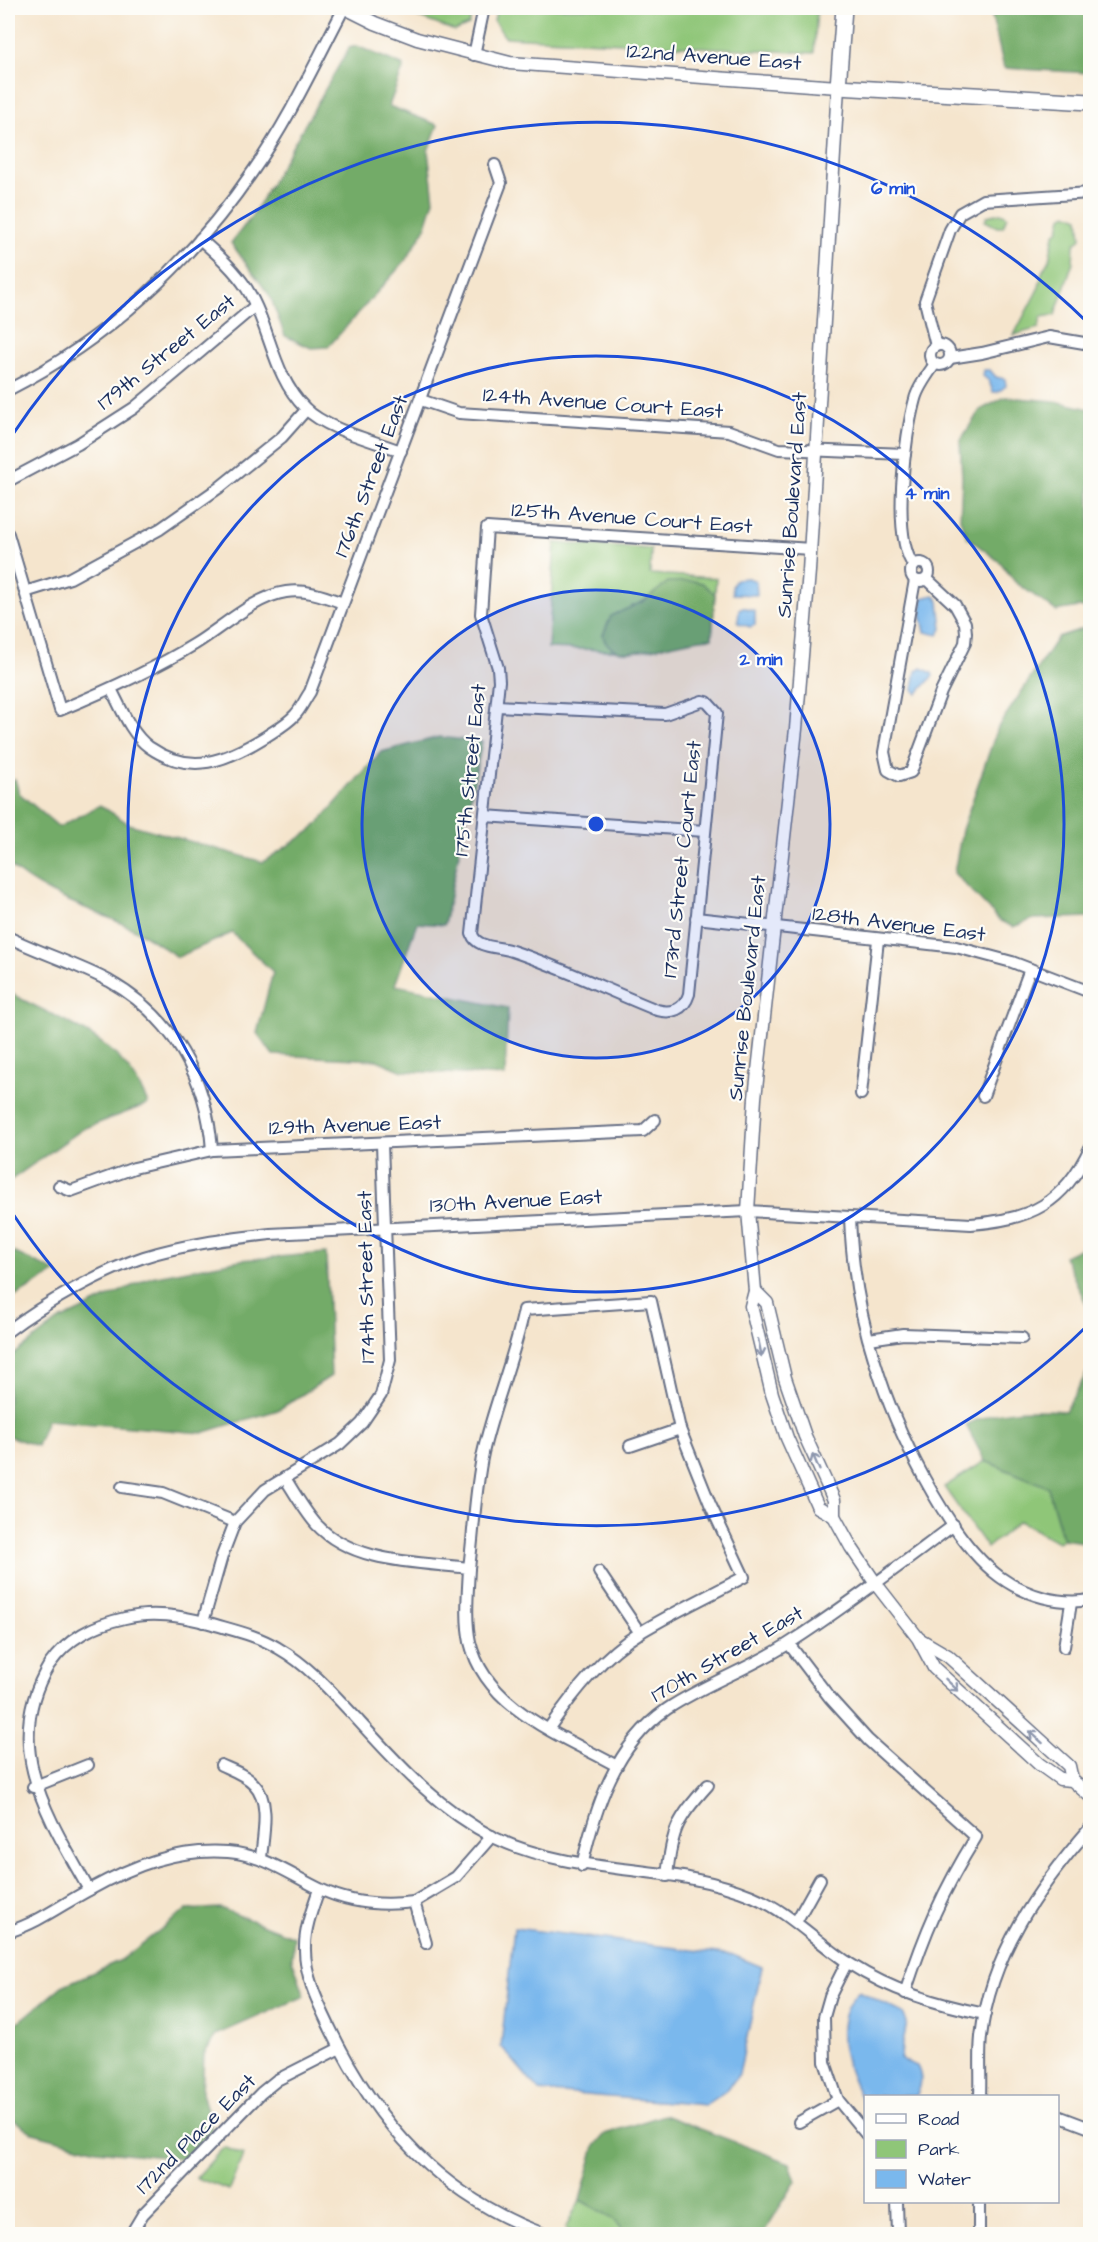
<svg xmlns="http://www.w3.org/2000/svg" width="1098" height="2242" viewBox="0 0 1098 2242" font-family="'Architects Daughter',sans-serif">
<rect width="100%" height="100%" fill="#fdfcf7"/>
<filter id="ink" filterUnits="userSpaceOnUse"><feTurbulence type="fractalNoise" baseFrequency=".0167" numOctaves="2"/><feDisplacementMap in="SourceGraphic" scale="12" xChannelSelector="R" yChannelSelector="G"/><feConvolveMatrix kernelMatrix="1 2 1 2 8 2 1 2 1" color-interpolation-filters="sRGB"/></filter>
<filter id="wash" filterUnits="userSpaceOnUse"><feTurbulence type="fractalNoise" baseFrequency=".008" numOctaves="4" result="noise"/><feDisplacementMap in="SourceGraphic" scale="24" xChannelSelector="R" yChannelSelector="G"/><feGaussianBlur stdDeviation="1.35" result="paint"/><feColorMatrix in="noise" values="0 0 0 0 0 0 0 0 0 0 0 0 0 0 0 0 0 1.4 0 .05"/><feComposite in="paint" operator="in"/></filter>
<g filter="url(#wash)">
<rect width="100%" height="100%" fill="#f5e5cd"/>
<g fill="#8fc678" stroke="#557a6b" stroke-width="1.5">
<path d="M393,8H473L469,25L455,31Z"/>
<path d="M497,8H817L814,53L505,37L494,21Z"/>
<path d="M1001,213L1007,216L1003,227H997L985,221L987,216Z"/>
<path d="M1067,213L1079,218L1081,238L1074,245L1073,262L1055,315L1041,317L1039,328L1014,335L1039,287L1042,272L1049,260L1054,235L1059,229L1062,217Z"/>
<path d="M555,543L651,549L650,574L716,578L712,638H691L638,651L548,648Z"/>
<path d="M985,1461L1048,1487L1063,1539L1058,1542L1019,1521L987,1548L944,1487Z"/>
<path d="M224,2147L243,2155L229,2190L196,2178Z"/>
<path d="M580,2200L613,2218L626,2234H579L565,2229Z"/>
</g>
<g fill="#73ab68" stroke="#476d63" stroke-width="1.5">
<path d="M990,8H1090V73L1004,68Z"/>
<path d="M357,46L404,66L389,106L438,125L428,151L434,200L425,229L405,261L328,347L311,348L285,336L270,296L231,243L254,213L349,48Z"/>
<path d="M1005,397L1055,401L1090,409V610L1079,607L1056,611L1015,582L1001,563L967,537L960,519L962,478L960,441L980,410Z"/>
<path d="M694,581L702,583L715,594L712,638C686,638 636,657 617,651C613,649 608,645 605,642L603,635L611,616L644,601L668,582Z"/>
<path d="M1090,623V917L1034,919L1013,927L1000,921L954,873L962,830L998,727L1058,637L1082,629Z"/>
<path d="M439,737L482,742L444,925L417,923L395,985L508,1008L505,1076L403,1071L377,1060L273,1055L257,1033L273,972L232,933L178,957C165,949 152,939 139,932C94,908 47,899 8,864V784L15,779L19,793L59,827L100,805L129,824L263,862L312,830L381,752Z"/>
<path d="M8,992C66,1024 122,1037 148,1104L83,1129L8,1182Z"/>
<path d="M1090,1244V1312L1064,1256Z"/>
<path d="M8,1246L9,1250L56,1272L8,1301Z"/>
<path d="M326,1253L331,1376L278,1410L202,1433L47,1420L37,1446L8,1436V1359L58,1321L151,1277L240,1260Z"/>
<path d="M1090,1358V1543L1063,1539L1048,1487L985,1461L966,1425C997,1408 1030,1409 1065,1411L1087,1373Z"/>
<path d="M220,1908L294,1937L292,1959L305,1996L216,2035L204,2054L202,2092L212,2130L182,2159L97,2150L33,2133L8,2116V2028L24,2018L62,1986L121,1960L186,1910Z"/>
<path d="M664,2115L790,2163L796,2181L763,2234H626L613,2218L580,2200L595,2146L605,2134Z"/>
</g>
<g fill="#7ab8ed" stroke="#4a74a6" stroke-width="1.5">
<path d="M984,370H990L996,377L1005,379L1006,386L998,392H993L989,381L983,376Z"/>
<path d="M748,578L756,581L757,595L733,594L732,587L736,579Z"/>
<path d="M934,595L939,601L942,629L938,635L925,632L921,614L922,598Z"/>
<path d="M743,607L755,611V625L750,627L738,623L739,609Z"/>
<path d="M922,668L932,673L933,676L917,694L913,689L916,671Z"/>
<path d="M514,1928L733,1955L762,1967L739,2074L727,2090L705,2105L539,2091L501,2046Z"/>
<path d="M859,1991L903,2013L907,2022L900,2059L917,2066C923,2077 922,2086 916,2096H866L865,2101L862,2100C845,2068 828,2020 859,1991Z"/>
</g>
</g>
<g filter="url(#ink)">
<g fill="none" stroke-linecap="round" stroke-linejoin="round">
<g stroke="#676f85" stroke-width="14">
<g id="minor">
<path d="M474,55L484,8"/>
<path d="M200,239C217,254 235,270 247,289C271,328 272,375 305,408C325,429 374,441 401,451"/>
<circle cx="940" cy="355" r="10"/>
<path d="M936,346L925,301L950,230L960,213L983,200L1090,193"/>
<path d="M950,358L982,353L1049,337L1090,344"/>
<path d="M8,390C107,340 191,262 253,171C289,120 315,63 344,8"/>
<path d="M421,400L459,413L729,431L779,449L905,454"/>
<path d="M8,481L78,444L134,408L255,306"/>
<path d="M8,534L60,710C106,691 153,670 195,644C221,628 256,596 286,592C306,589 324,596 343,603"/>
<circle cx="920" cy="572" r="9"/>
<path d="M914,566C891,537 905,435 915,399C918,387 928,374 935,364"/>
<path d="M915,580L884,752L888,770L899,776L911,772L941,692L965,643L966,633L965,623L955,605L927,579"/>
<path d="M25,592L70,578L160,529L220,487L282,437L306,410"/>
<path d="M111,689C121,708 131,734 149,747C191,776 226,761 265,737C274,731 287,724 295,715C301,709 305,699 310,692L501,183L495,165"/>
<path d="M497,706L665,714L702,701L707,702L717,713L689,994C684,1010 672,1014 657,1010C609,991 561,967 512,951C499,946 477,949 472,934L499,681L498,668L481,614L487,528L811,549"/>
<path d="M485,816L705,831"/>
<path d="M696,918L956,947L1012,962L1090,992"/>
<path d="M8,937C40,953 77,964 109,981C173,1017 207,1078 212,1150"/>
<path d="M861,1094L878,940"/>
<path d="M983,1096L1030,969"/>
<path d="M59,1186L71,1191L134,1168L212,1150L643,1131L655,1120"/>
<path d="M850,1218C852,1267 860,1316 875,1362C894,1426 946,1537 1000,1577C1026,1596 1060,1605 1090,1600"/>
<path d="M8,1331C43,1304 102,1271 144,1257C185,1244 228,1239 270,1234L748,1211L971,1224C1031,1220 1064,1203 1090,1148"/>
<path d="M869,1339L903,1334L1022,1338"/>
<path d="M630,1446L680,1429"/>
<path d="M285,1478C295,1494 304,1510 316,1524C353,1564 420,1562 469,1568C468,1592 465,1618 470,1642C486,1709 563,1736 617,1766"/>
<path d="M122,1487L163,1493L235,1522"/>
<path d="M469,1568C474,1530 475,1490 483,1453C494,1404 514,1359 524,1310L651,1301L680,1429L710,1504L744,1577C710,1595 674,1612 641,1632C603,1655 574,1692 549,1728"/>
<path d="M599,1572L640,1633"/>
<path d="M203,1622L222,1556L235,1522L265,1490L340,1444L362,1423L381,1395L390,1360L382,1144"/>
<path d="M789,1644L830,1698L868,1740L976,1837C942,1892 925,1932 905,1993"/>
<path d="M1064,1647L1071,1603"/>
<path d="M221,1765C232,1770 246,1775 254,1784C271,1801 263,1836 261,1858"/>
<path d="M33,1787L88,1765"/>
<path d="M582,1866C595,1808 615,1745 667,1709C706,1683 752,1668 791,1642C847,1606 900,1565 954,1525"/>
<path d="M667,1876C672,1828 677,1820 708,1785"/>
<path d="M319,1889C313,1907 305,1927 305,1946C304,1975 318,2003 330,2028C377,2125 441,2196 544,2234"/>
<path d="M89,1890C49,1818 0,1746 49,1665C68,1638 93,1625 125,1618C154,1611 180,1616 209,1623C232,1630 257,1635 278,1648C308,1665 332,1692 356,1718C398,1764 439,1810 495,1838C580,1878 670,1862 752,1896C790,1912 816,1942 850,1964C892,1991 936,2004 985,2014"/>
<path d="M796,1922L820,1879"/>
<path d="M8,1932C38,1923 61,1905 89,1890C132,1866 177,1848 228,1852C264,1855 289,1874 320,1889C349,1903 382,1906 414,1902"/>
<path d="M426,1943L414,1902L456,1877L492,1836"/>
<path d="M847,1962L830,1996L824,2017L825,2062L838,2100L866,2134"/>
<path d="M980,2096C981,2077 979,2056 981,2037C990,1955 1038,1888 1090,1828"/>
<path d="M1058,2116L1090,2128"/>
<path d="M799,2122L838,2100"/>
<path d="M897,2202L898,2234"/>
<path d="M979,2202V2234"/>
<path d="M131,2234L143,2214L261,2093L277,2080L340,2048"/>
</g>
</g>
<g stroke="#676f85" stroke-width="15">
<g id="tertiary">
<path d="M345,8L375,23L417,39L510,63L838,87L809,571L796,729L755,1098L748,1211L755,1291L751,1306L772,1394L787,1438L818,1507L834,1516"/>
<path d="M755,1291L767,1303L785,1378L805,1436L834,1500V1516L851,1547L876,1584L918,1638L934,1668L1039,1764L1060,1779L1072,1780L1090,1796"/>
<path d="M919,1639L948,1656L1069,1766L1072,1780"/>
</g>
</g>
<g stroke="#676f85" stroke-width="18">
<path id="secondary" d="M844,8L838,87L1090,102"/>
</g>
<use href="#minor" stroke="#fff" stroke-width="10"/>
<use href="#tertiary" stroke="#fff" stroke-width="12"/>
<use href="#secondary" stroke="#fff" stroke-width="15"/>
</g>
<defs><path id="oneway-shaft" d="M-6 0H5M1.5-3L5.5 0L1.5 3" fill="none" stroke-width="1.6" stroke-linecap="round" stroke-linejoin="round" transform="scale(1.5)"/></defs>
<g stroke="#8d97ae">
<use href="#oneway-shaft" transform="translate(760 1348) rotate(78)"/>
<use href="#oneway-shaft" transform="translate(816 1462) rotate(-113)"/>
<use href="#oneway-shaft" transform="translate(952 1685) rotate(43)"/>
<use href="#oneway-shaft" transform="translate(1036 1737) rotate(-138)"/>
</g>
</g>
<circle cx="596" cy="824" r="234" fill="#1d4ed8" fill-opacity=".12"/>
<g fill="none" stroke="#1d4ed8" stroke-width="3">
<circle cx="596" cy="824" r="234"/>
<circle cx="596" cy="824" r="468"/>
<path d="M1088 1325A702 702 0 0 1 11 1211M11 437A702 702 0 0 1 1088 323"/>
</g>
<g text-anchor="middle" dominant-baseline="central" stroke-width="4.5" stroke-linejoin="round" paint-order="stroke">
<g font-size="21" fill="#1b2f5e" stroke="#fdfcf7">
<text transform="translate(714 57) rotate(4)">122nd Avenue East</text>
<text transform="translate(166 352) rotate(-39)">179th Street East</text>
<text transform="translate(603 403) rotate(4)">124th Avenue Court East</text>
<text transform="translate(371 476) rotate(-69)">176th Street East</text>
<text transform="translate(792 505) rotate(-86)">Sunrise Boulevard East</text>
<text transform="translate(632 518) rotate(4)">125th Avenue Court East</text>
<text transform="translate(470 770) rotate(-84)">175th Street East</text>
<text transform="translate(682 859) rotate(-84)">173rd Street Court East</text>
<text transform="translate(899 924) rotate(7)">128th Avenue East</text>
<text transform="translate(747 988) rotate(-84)">Sunrise Boulevard East</text>
<text transform="translate(355 1125) rotate(-2)">129th Avenue East</text>
<text transform="translate(516 1201) rotate(-3)">130th Avenue East</text>
<text transform="translate(366 1277) rotate(-91)">174th Street East</text>
<text transform="translate(727 1654) rotate(-30)">170th Street East</text>
<text transform="translate(196 2134) rotate(-45)">172nd Place East</text>
</g>
</g>
<circle cx="596" cy="824" r="9" fill="#1d4ed8" stroke="#fdfcf7" stroke-width="3"/>
<g font-size="18" text-anchor="middle" font-weight="bold" fill="#1d4ed8" stroke="#fdfcf7" stroke-width="4.5" stroke-linejoin="round" paint-order="stroke">
<text x="893" y="194">6 min</text>
<text x="927" y="499">4 min</text>
<text x="761" y="665">2 min</text>
</g>
<rect width="1098" height="2242" fill="none" stroke="#fdfcf7" stroke-width="30"/>
<rect x="864" y="2095" width="195" height="108" fill="#fdfcf7" stroke="#a3aaba" stroke-width="1.5"/>
<rect x="876" y="2114" width="30" height="9" fill="#ffffff" stroke="#a3aaba" stroke-width="1.5"/>
<text x="918" y="2125" font-size="18" fill="#1b2f5e">Road</text>
<rect x="876" y="2140" width="30" height="18" fill="#8fc678" stroke="#a3aaba" stroke-width="1.5"/>
<text x="918" y="2155" font-size="18" fill="#1b2f5e">Park</text>
<rect x="876" y="2170" width="30" height="18" fill="#7ab8ed" stroke="#a3aaba" stroke-width="1.5"/>
<text x="918" y="2185" font-size="18" fill="#1b2f5e">Water</text>
</svg>
